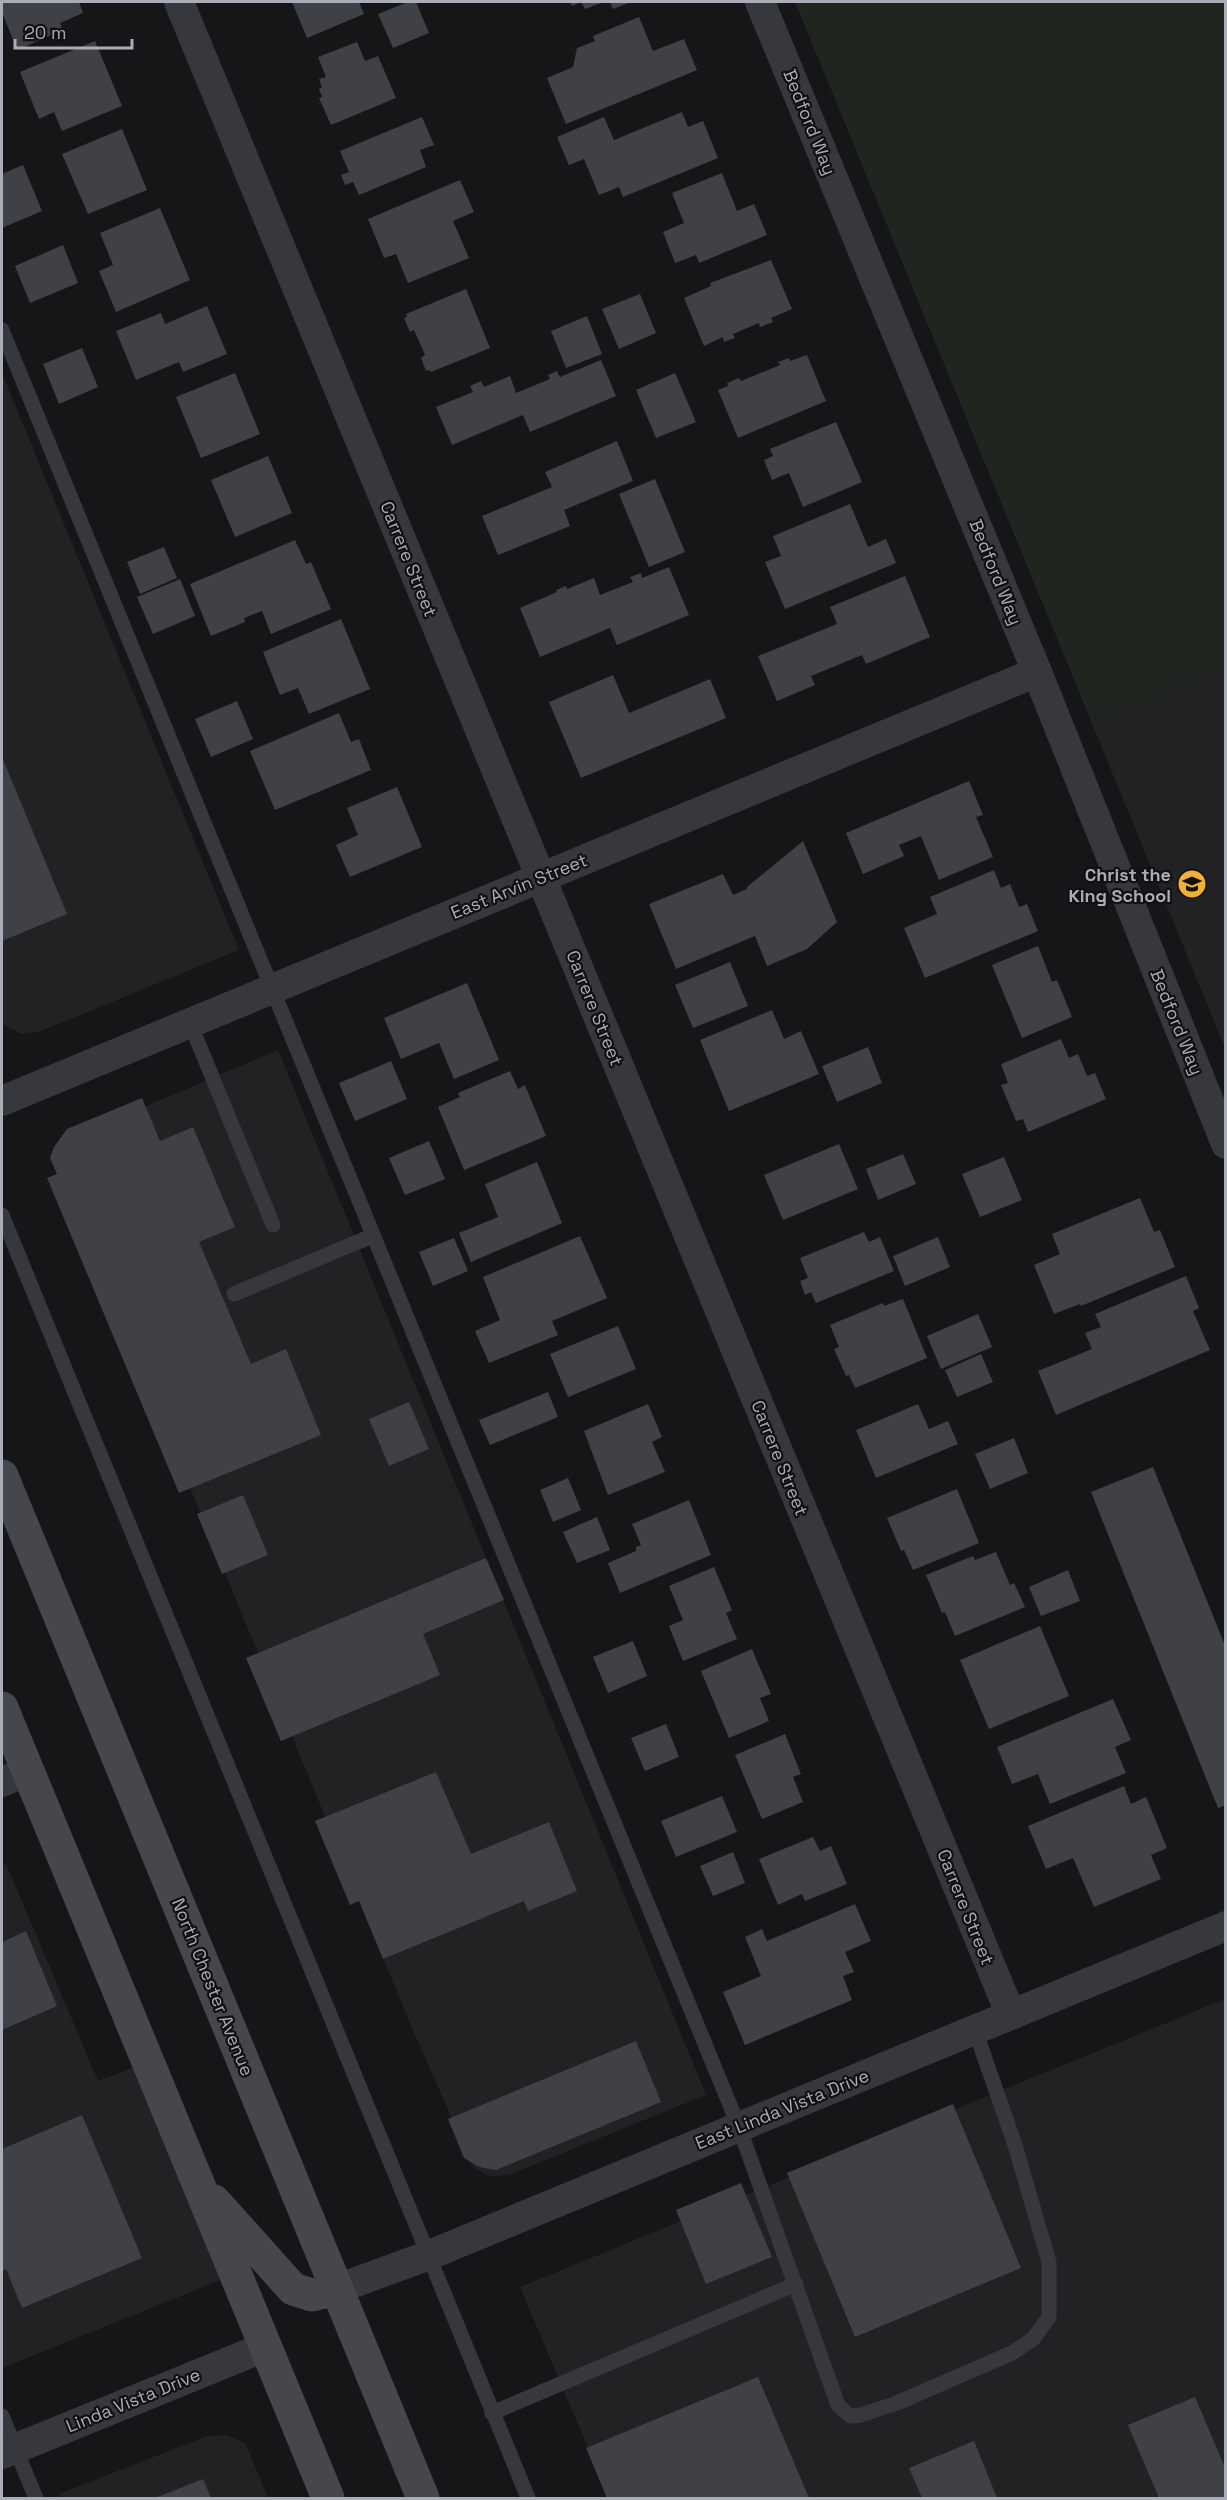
<svg xmlns="http://www.w3.org/2000/svg" width="1227" height="2500" viewBox="0 0 1227 2500" font-family="'Space Grotesk',sans-serif">
<rect width="100%" height="100%" fill="#161618"/>
<g fill="#222225">
<path d="M2,373L239,950L41,1031L21,1034L3,1024L2,1021Z"/>
<path d="M1225,667V1048L1091,721Z"/>
<path d="M278,1050L706,2095L511,2174L491,2177L473,2167L409,2021L63,1178L69,1139Z"/>
<path d="M2,1863L7,1866L98,2081L140,2065L228,2277L2,2368Z"/>
<path d="M1225,1999V2498H609L520,2287Z"/>
<path d="M228,2435L246,2444L268,2498H61L59,2494L207,2436Z"/>
</g>
<path fill="#1e261f" d="M795,2H1225V667L1091,721Z"/>
<g fill="#404145">
<path d="M2,2H79L83,13L60,23L63,30L17,50L2,12Z"/>
<path d="M292,2H359L364,14L307,38Z"/>
<path d="M408,2H416L429,33L393,48L378,14Z"/>
<path d="M570,2H604L585,9L581,2L572,6Z"/>
<path d="M610,2H631L613,9Z"/>
<path d="M639,17L653,51L684,39L697,70L566,124L547,78L573,67L577,48L595,41L593,36Z"/>
<path d="M95,41L122,106L62,131L54,112L39,119L20,72Z"/>
<path d="M357,42L365,61L378,56L396,98L331,125L319,98L322,97L319,89L322,87L319,79L326,77L318,57Z"/>
<path d="M682,112L688,127L703,121L718,158L623,197L619,187L599,195L584,159L569,165L557,137L604,117L614,140Z"/>
<path d="M422,117L434,145L420,150L426,167L359,195L353,182L345,185L341,175L349,172L340,151Z"/>
<path d="M122,129L147,190L88,214L62,154Z"/>
<path d="M23,165L42,211L2,228V174Z"/>
<path d="M722,173L737,211L754,204L767,235L699,263L696,255L675,263L663,232L684,223L672,193Z"/>
<path d="M460,180L474,212L453,221L469,258L408,283L396,254L384,258L368,219Z"/>
<path d="M160,208L190,280L116,312L99,271L113,265L100,233Z"/>
<path d="M63,245L78,283L30,303L15,266Z"/>
<path d="M771,260L792,309L771,318L773,322L760,327L759,323L733,334L735,338L724,342L723,337L704,346L684,298L711,286L710,283Z"/>
<path d="M466,289L490,348L431,372L429,370L426,371L421,358L425,355L414,330L410,332L404,318L407,317L406,314Z"/>
<path d="M640,294L656,333L619,349L602,309Z"/>
<path d="M207,306L227,354L183,372L179,362L136,380L116,331L161,313L165,324Z"/>
<path d="M587,316L602,354L566,368L551,331Z"/>
<path d="M82,348L98,387L59,404L43,364Z"/>
<path d="M807,355L826,401L738,438L718,390L728,386L727,383L739,378L741,381L780,365L778,362L789,358L790,361Z"/>
<path d="M601,360L616,396L530,432L523,415L452,445L436,407L473,392L470,386L481,381L484,387L510,376L516,393L550,379L548,375L557,371L560,377Z"/>
<path d="M235,373L260,434L201,458L176,397Z"/>
<path d="M675,373L696,422L656,438L636,390Z"/>
<path d="M836,422L862,482L803,507L789,473L772,480L764,460L773,456L770,449Z"/>
<path d="M617,441L633,481L564,510L570,526L498,555L482,516L552,487L545,472Z"/>
<path d="M268,456L292,513L235,537L211,480Z"/>
<path d="M655,479L685,552L649,567L619,494Z"/>
<path d="M850,504L868,547L886,539L896,563L785,609L765,562L781,556L773,536Z"/>
<path d="M295,540L306,564L311,562L331,609L271,634L262,611L244,618L245,622L211,636L190,584Z"/>
<path d="M164,547L177,578L140,594L127,562Z"/>
<path d="M669,567L689,615L617,645L610,628L540,657L520,608L557,592L556,590L566,586L567,589L594,578L600,595L633,582L630,577L641,573L642,578Z"/>
<path d="M905,576L930,637L866,664L862,655L811,676L815,685L777,701L758,656L837,624L830,607Z"/>
<path d="M180,579L195,616L153,634L137,597Z"/>
<path d="M341,619L370,689L309,714L298,688L280,695L263,652Z"/>
<path d="M613,675L629,713L710,679L726,718L581,778L549,702Z"/>
<path d="M237,701L253,739L211,757L195,719Z"/>
<path d="M339,713L351,742L359,739L371,770L275,810L250,751Z"/>
<path d="M2,757L67,914L2,941Z"/>
<path d="M969,781L983,815L976,817L993,857L939,880L921,836L899,845L904,856L863,874L846,833Z"/>
<path d="M397,787L422,847L350,877L336,845L358,835L347,808Z"/>
<path d="M803,841L837,922L807,949L767,966L755,936L676,969L649,904L723,874L733,895L747,889V887Z"/>
<path d="M994,870L1001,888L1010,884L1019,907L1027,904L1038,931L925,978L904,928L937,914L930,897Z"/>
<path d="M1038,946L1052,982L1057,980L1072,1017L1022,1038L992,965Z"/>
<path d="M730,962L748,1006L693,1028L675,985Z"/>
<path d="M467,983L499,1060L454,1079L439,1043L401,1059L384,1018Z"/>
<path d="M772,1010L784,1039L801,1031L819,1074L729,1111L700,1040Z"/>
<path d="M1061,1039L1069,1058L1078,1054L1087,1076L1095,1073L1106,1099L1028,1132L1023,1119L1016,1121L1001,1085L1008,1083L1001,1064Z"/>
<path d="M868,1047L882,1083L837,1102L822,1066Z"/>
<path d="M391,1061L407,1099L355,1121L339,1083Z"/>
<path d="M510,1071L518,1089L525,1085L546,1136L464,1170L438,1107L460,1097L458,1093Z"/>
<path d="M142,1098L160,1141L193,1127L235,1227L199,1242L251,1364L286,1349L321,1435L179,1493L47,1178L57,1174L50,1158L54,1147L67,1129Z"/>
<path d="M429,1141L445,1179L405,1195L389,1158Z"/>
<path d="M839,1144L858,1189L783,1220L764,1175Z"/>
<path d="M903,1154L916,1184L878,1200L866,1169Z"/>
<path d="M1004,1157L1022,1200L980,1217L962,1174Z"/>
<path d="M537,1162L562,1223L471,1262L459,1233L498,1217L485,1184Z"/>
<path d="M1140,1198L1154,1232L1160,1230L1175,1267L1081,1306L1080,1304L1054,1314L1034,1265L1060,1254L1052,1234Z"/>
<path d="M864,1232L869,1242L880,1237L894,1271L816,1303L811,1292L805,1295L800,1281L808,1278L800,1258Z"/>
<path d="M580,1236L607,1298L552,1321L558,1335L489,1363L475,1331L500,1320L483,1277Z"/>
<path d="M938,1237L950,1267L905,1286L893,1256Z"/>
<path d="M454,1238L468,1271L433,1286L419,1252Z"/>
<path d="M1186,1276L1199,1308L1193,1311L1210,1350L1056,1415L1038,1371L1092,1349L1085,1333L1101,1327L1095,1314Z"/>
<path d="M903,1299L927,1358L855,1388L849,1375L846,1376L834,1349L839,1347L830,1325L883,1303L884,1306Z"/>
<path d="M978,1314L992,1347L941,1369L927,1336Z"/>
<path d="M618,1326L636,1369L568,1397L550,1354Z"/>
<path d="M981,1354L993,1382L957,1397L945,1370Z"/>
<path d="M548,1392L558,1417L490,1445L479,1420Z"/>
<path d="M409,1402L429,1449L389,1466L369,1419Z"/>
<path d="M648,1404L662,1437L652,1442L665,1472L608,1495L584,1431Z"/>
<path d="M918,1404L929,1429L948,1421L958,1444L876,1478L856,1430Z"/>
<path d="M1014,1438L1028,1473L990,1489L975,1454Z"/>
<path d="M1153,1467L1226,1648V1805L1218,1808L1091,1492Z"/>
<path d="M568,1478L581,1510L553,1522L540,1490Z"/>
<path d="M957,1489L979,1543L913,1570L904,1550L901,1551L887,1518Z"/>
<path d="M243,1495L268,1555L222,1574L197,1514Z"/>
<path d="M689,1500L711,1555L620,1593L608,1563L636,1551V1547L641,1545L632,1524Z"/>
<path d="M597,1517L610,1550L577,1563L563,1532Z"/>
<path d="M996,1552L1010,1585L1014,1583L1025,1607L955,1636L945,1612L942,1613L926,1575L973,1556L975,1560Z"/>
<path d="M486,1558L504,1600L423,1634L440,1675L281,1741L246,1658Z"/>
<path d="M714,1567L732,1610L726,1613L737,1639L683,1661L669,1626L683,1620L669,1586Z"/>
<path d="M1068,1570L1080,1601L1041,1616L1029,1587Z"/>
<path d="M1040,1626L1069,1696L989,1729L960,1660Z"/>
<path d="M633,1641L647,1676L608,1693L593,1657Z"/>
<path d="M752,1649L771,1694L760,1698L769,1721L729,1738L701,1671Z"/>
<path d="M1113,1699L1131,1740L1115,1747L1126,1773L1050,1804L1038,1774L1012,1784L997,1747Z"/>
<path d="M666,1724L679,1757L645,1771L631,1738Z"/>
<path d="M785,1734L801,1774L793,1777L803,1802L762,1819L735,1755Z"/>
<path d="M436,1772L471,1854L549,1822L577,1891L528,1911L524,1901L383,1959L359,1901L350,1905L315,1821Z"/>
<path d="M1124,1786L1131,1804L1146,1797L1167,1848L1151,1855L1161,1879L1094,1907L1073,1858L1046,1869L1028,1826Z"/>
<path d="M722,1796L737,1832L676,1857L661,1821Z"/>
<path d="M813,1837L820,1851L831,1846L847,1884L805,1901L802,1894L778,1905L759,1859Z"/>
<path d="M733,1852L745,1883L713,1896L700,1866Z"/>
<path d="M855,1904L871,1941L845,1952L854,1972L843,1976L852,2000L745,2045L723,1992L761,1976L745,1937L762,1929L767,1941Z"/>
<path d="M26,1931L57,2006L2,2030V1942Z"/>
<path d="M636,2041L661,2102L496,2170L479,2167L464,2158L448,2119Z"/>
<path d="M953,2104L1021,2268L855,2337L787,2173Z"/>
<path d="M82,2115L142,2258L22,2308L6,2269L2,2271V2149Z"/>
<path d="M741,2183L772,2257L706,2284L676,2210Z"/>
<path d="M758,2377L809,2498H607L586,2448Z"/>
<path d="M1195,2397L1226,2470V2498H1159L1128,2425Z"/>
<path d="M974,2441L997,2498H922L909,2468Z"/>
<path d="M203,2479L211,2498H155Z"/>
</g>
<g fill="none" stroke-linecap="round" stroke-linejoin="round">
<g stroke="#37383d" stroke-width="15">
<path d="M2,330L739,2127L838,2405L850,2416L861,2415L897,2403L1012,2353L1033,2339L1049,2317V2262L1015,2145L975,2030"/>
<path d="M190,1023L273,1225"/>
<path d="M2,1215L528,2498"/>
<path d="M234,1294L372,1236"/>
<path d="M492,2413L796,2284"/>
<path d="M2,2416L36,2498"/>
</g>
<g stroke="#37383d" stroke-width="30">
<path d="M179,2L1011,2015"/>
<path d="M760,2L1037,672L1226,1144"/>
<path d="M2,1101L1037,672"/>
<path d="M2,1782L28,1771"/>
<path d="M337,2289L427,2256L1226,1926"/>
<path d="M2,2454L265,2347"/>
</g>
<g stroke="#45474d" stroke-width="33">
<path d="M2,1476L423,2498"/>
<path d="M2,1708L328,2498"/>
<path d="M214,2201L293,2289L312,2295L337,2289"/>
</g>
</g>
<defs>
<g id="school-disc" transform="scale(1.5)"><circle r="9.5" fill="#f2b134" stroke="#111113"/><path d="M0-5L7-2L0 1L-7-2ZM-4 1L0 2.5L4 1V4Q0 6-4 4Z" fill="#111"/></g>
</defs>
<g fill-rule="evenodd">
<use href="#school-disc" x="1192" y="884"/>
</g>
<g text-anchor="middle" dominant-baseline="central" stroke-width="4.5" stroke-linejoin="round" paint-order="stroke">
<g font-size="18" fill="#a8adb8" stroke="#111113">
<text transform="translate(810 122) rotate(68)">Bedford Way</text>
<text transform="translate(409 559) rotate(68)">Carrere Street</text>
<text transform="translate(996 572) rotate(68)">Bedford Way</text>
<text transform="translate(519 886) rotate(-22)">East Arvin Street</text>
<text transform="translate(595 1008) rotate(68)">Carrere Street</text>
<text transform="translate(1177 1022) rotate(68)">Bedford Way</text>
<text transform="translate(780 1458) rotate(68)">Carrere Street</text>
<text transform="translate(966 1907) rotate(68)">Carrere Street</text>
<text transform="translate(213 1987) rotate(68)">North Chester Avenue</text>
<text transform="translate(782 2109) rotate(-22)">East Linda Vista Drive</text>
<text transform="translate(133 2400) rotate(-22)">Linda Vista Drive</text>
</g>
<g font-size="18" font-weight="bold" fill="#a8adb8" stroke="#111113" text-anchor="end">
<text x="1171" y="874">Christ the<tspan x="1171" dy="21">King School</tspan></text>
</g>
</g>
<rect width="1227" height="2500" fill="none" stroke="#a8adb8" stroke-width="6"/>
<path d="M15 39v9h117v-9" fill="none" stroke="#a8adb8" stroke-width="3"/>
<text x="24" y="39" font-size="18" fill="#a8adb8" stroke="#111113" stroke-width="4.5" paint-order="stroke">20 m</text>
</svg>
